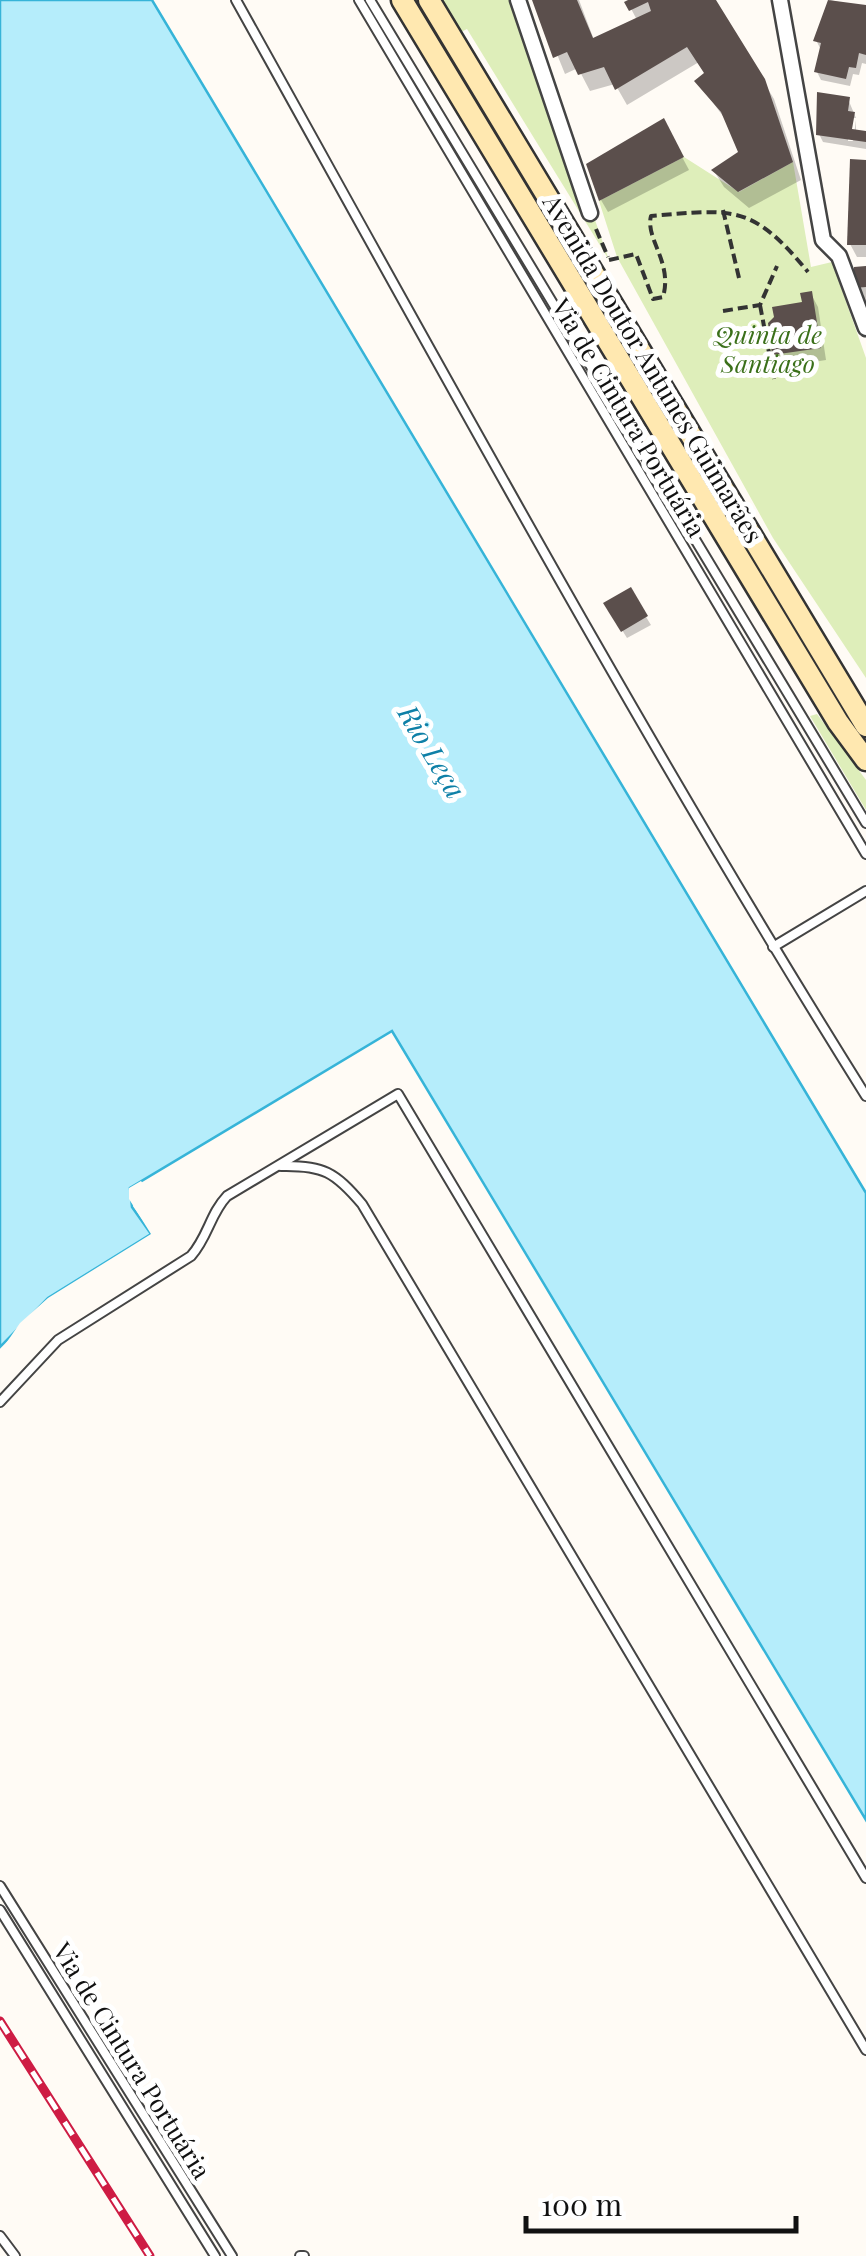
<svg xmlns="http://www.w3.org/2000/svg" width="866" height="2256" viewBox="0 0 866 2256" font-family="'Playfair Display',serif">
<rect width="100%" height="100%" fill="#fffbf5"/>
<g fill="#deeeba">
<path d="M429,0H518L609,260L467,29L451,37Z"/>
<path d="M684,157L739,192L793,162L811,267L832,262L866,358V678L773,538L617,257L599,201Z"/>
<path d="M817,714L866,780V810L810,716Z"/>
</g>
<path fill="#b5edfb" stroke="#36b4d8" stroke-width="2.5" d="M0,0H152L866,1193V1820L392,1031L130,1188L132,1207L151,1234L48,1298L0,1347Z"/>
<path fill="#fffbf5" d="M141,1181L144,1185L134,1191V1198L155,1237L51,1302L0,1352L20,1323L48,1298L151,1234L129,1199V1188Z"/>
<g fill="#0003">
<path d="M535,0H579L594,40L637,20L628,3L634,0H714L774,99L801,180L749,208L724,187L714,171L741,153L728,123L697,81L706,74L699,62L627,105L615,84L590,91L578,68L565,74Z"/>
<path d="M830,0L866,8V64L862,63L859,75L853,74L850,86L821,80L817,72L821,50L816,40Z"/>
<path d="M848,99L856,118H851L848,141H853L856,120V132L866,133V149L823,142L819,134Z"/>
<path d="M663,121L689,170L608,212L601,200Z"/>
<path d="M866,162V257H857L850,244Z"/>
<path d="M866,269V329L861,321L864,295L857,287Z"/>
<path d="M811,294L818,307L826,360L782,367L774,354Z"/>
<path d="M630,591L651,625L627,638L606,604Z"/>
</g>
<g fill="#5b4f4c">
<path d="M532,0H577L593,38L651,11L648,2L629,11L624,2L628,0H716L765,79L793,162L738,192L711,170L738,152L721,112L694,81L704,73L687,47L615,90L604,67L578,75L567,52L553,58Z"/>
<path d="M828,0L866,5V55L859,53L856,68L849,67L846,79L814,72L821,43L813,41Z"/>
<path d="M817,92L850,97L848,111L855,112L852,129L866,131V142L816,135Z"/>
<path d="M664,118L684,157L599,201L586,164Z"/>
<path d="M850,159L866,160V245H847Z"/>
<path d="M866,266V287L854,288V267Z"/>
<path d="M812,291L821,348L772,355L768,323L774,317L772,307L802,302L800,293Z"/>
<path d="M631,587L648,616L621,632L603,603Z"/>
</g>
<g fill="none" stroke-linecap="round" stroke-linejoin="round">
<g stroke="#444" stroke-width="12">
<g id="lane">
<path d="M236,0C441,368 642,739 866,1096"/>
<path d="M359,0L866,854"/>
<path d="M370,0L866,823"/>
<path d="M773,947L866,891"/>
<path d="M281,1166C323,1165 335,1172 362,1204L866,2050"/>
<path d="M0,1402L58,1340L191,1256C208,1237 210,1214 227,1196L398,1094L866,1878"/>
<path d="M0,1886L232,2256"/>
<path d="M0,1910L215,2256"/>
<path d="M0,2236L15,2256"/>
<path d="M300,2256H304"/>
</g>
</g>
<g stroke="#444" stroke-width="19">
<g id="street">
<path d="M518,0L590,213"/>
<path d="M780,0L823,240L839,256L866,328"/>
</g>
</g>
<g stroke="#333" stroke-width="25">
<g id="secondary">
<path d="M402,0L838,722L866,760"/>
<path d="M429,0L866,726"/>
</g>
</g>
<g stroke="#333" stroke-width="4" stroke-dasharray="10 5" stroke-linecap="butt">
<path d="M723,210L739,278"/>
<path d="M596,229L608,257"/>
<path d="M609,260L636,254L653,299L663,297C673,262 645,239 651,216C734,209 752,204 808,272"/>
<path d="M760,305L774,379"/>
<path d="M723,311L760,305L777,266"/>
</g>
<use href="#lane" stroke="#fff" stroke-width="8"/>
<use href="#street" stroke="#fff" stroke-width="14"/>
<use href="#secondary" stroke="#ffe8b0" stroke-width="20"/>
<g stroke="#ce1c44" stroke-width="9">
<path id="rail" d="M0,2021L150,2256"/>
</g>
<use href="#rail" stroke="#fff" stroke-width="5" stroke-dasharray="15" stroke-linecap="butt"/>
</g>
<g text-anchor="middle" dominant-baseline="central" stroke-width="10" stroke-linejoin="round" paint-order="stroke">
<g font-size="25" font-style="italic" fill="#3b701a" stroke="#fff">
<text x="768" y="333">Quinta de<tspan x="768" dy="29">Santiago</tspan></text>
</g>
<g font-size="25" fill="#111" stroke="#fff">
<text transform="translate(654 368) rotate(59)">Avenida Doutor Antunes Guimarães</text>
<text transform="translate(630 417) rotate(59)">Via de Cintura Portuária</text>
<text transform="translate(133 2060) rotate(58)">Via de Cintura Portuária</text>
</g>
<g font-size="28" font-style="italic" fill="#0e80a7" stroke="#fff">
<text transform="translate(433 751) rotate(59)">Rio Leça</text>
</g>
</g>
<path d="M526 2216v15h270v-15" fill="none" stroke="#111111" stroke-width="5"/>
<text x="541" y="2216" font-size="30" fill="#111111" stroke="#ffffff" stroke-width="8" paint-order="stroke">100 m</text>
</svg>
